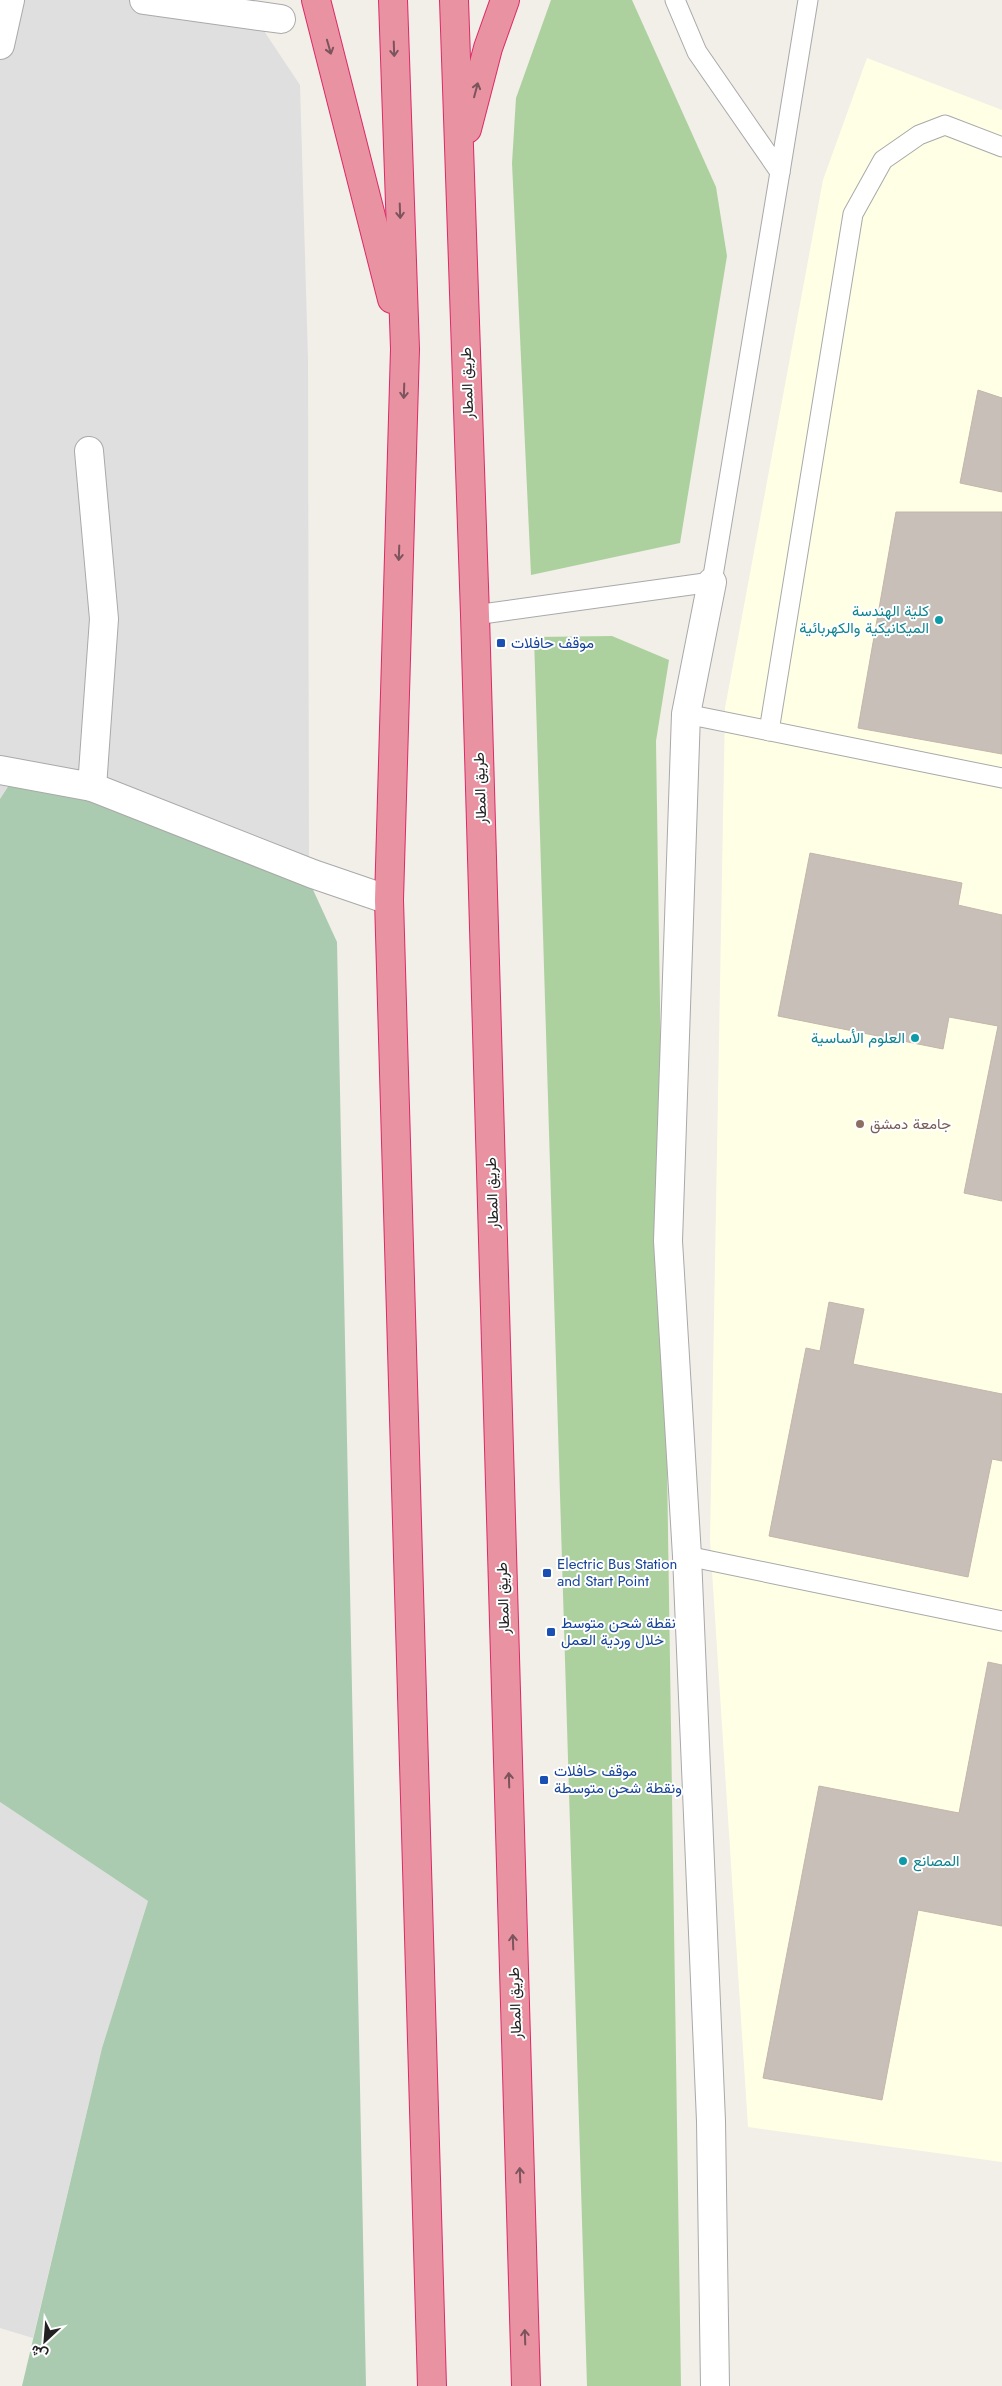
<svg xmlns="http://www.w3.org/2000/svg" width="1002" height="2386" viewBox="0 0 1002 2386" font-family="Jost,Vazirmatn,sans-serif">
<rect width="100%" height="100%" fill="#f2efe9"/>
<g fill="#e0dfdf">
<path d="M0,0H253L266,34L300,85L308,359L309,881L15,774L0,799Z"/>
<path d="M0,1802L148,1901L102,2048L33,2338L0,2328Z"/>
</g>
<path fill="#ffffe5" d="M867,58L1002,110V2162L748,2127L710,1540L725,708L823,180Z"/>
<g fill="#add19e">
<path d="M551,0H632L716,187L727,256L680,543L531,575L512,163L516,98Z"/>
<path d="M612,636L669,660L656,741L681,2386H587L534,637Z"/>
</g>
<path fill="#aacbaf" d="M16,774L309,881L337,942L366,2386H22L102,2048L148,1901L0,1802V799Z"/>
<g fill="#c7bfb8" stroke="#c4b6ab">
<path d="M978,390L1002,398V492L960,483Z"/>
<path d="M896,512H1002V754L858,728Z"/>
<path d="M810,853L962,883L958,905L1002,915V1201L964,1193L998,1026L949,1017L943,1049L778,1016Z"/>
<path d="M829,1302L864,1309L853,1364L1002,1394V1461L992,1459L968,1577L769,1536L806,1348L820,1351Z"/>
<path d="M988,1662L1002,1665V1926L918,1910L882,2100L763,2078L819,1786L959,1813Z"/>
</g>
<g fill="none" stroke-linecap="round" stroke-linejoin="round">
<g stroke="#a9a9a9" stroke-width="21">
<g id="service">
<path d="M675,0L697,52L780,172L808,0"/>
<path d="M475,615L712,582L780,172"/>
<path d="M686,714L1002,778"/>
<path d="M769,731L853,214L883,160L919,135L945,125L1002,147"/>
<path d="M687,1556L1002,1621"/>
</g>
</g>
<g stroke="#a9a9a9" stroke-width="30">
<g id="minor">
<path d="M144,0L281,19"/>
<path d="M0,45L10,0"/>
<path d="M89,451L104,619L92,787"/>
<path d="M712,582L686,714L668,1241L687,1556L711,2121L715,2386"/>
<path d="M0,770L92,787L313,874L389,900"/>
</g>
</g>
<g stroke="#dc2a67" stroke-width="30">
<g id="motorway">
<path d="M316,0L392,299"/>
<path d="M393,0L405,349L389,900L432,2386"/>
<path d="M454,0L475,615L526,2386"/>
<path d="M467,129L488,48L505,0"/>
</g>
</g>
<use href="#service" stroke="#fff" stroke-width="19"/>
<use href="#minor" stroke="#fff" stroke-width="28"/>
<use href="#motorway" stroke="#e892a2" stroke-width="28"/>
</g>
<defs><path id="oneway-shaft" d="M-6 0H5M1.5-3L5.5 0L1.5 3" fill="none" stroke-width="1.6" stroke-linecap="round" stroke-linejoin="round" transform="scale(1.25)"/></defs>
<g stroke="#7b545c">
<use href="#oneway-shaft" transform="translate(329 47) rotate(74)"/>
<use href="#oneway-shaft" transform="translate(394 49) rotate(88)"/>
<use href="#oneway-shaft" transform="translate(476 90) rotate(-75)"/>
<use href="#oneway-shaft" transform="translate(400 211) rotate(88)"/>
<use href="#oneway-shaft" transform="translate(404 391) rotate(92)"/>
<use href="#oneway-shaft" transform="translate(399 553) rotate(92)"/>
<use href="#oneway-shaft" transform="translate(509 1780) rotate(-92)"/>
<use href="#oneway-shaft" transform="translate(513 1942) rotate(-92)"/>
<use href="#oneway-shaft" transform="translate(520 2175) rotate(-92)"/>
<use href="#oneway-shaft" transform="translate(525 2337) rotate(-92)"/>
</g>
<g fill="#0f9aa8" stroke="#fff" stroke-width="2">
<circle cx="939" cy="620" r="5"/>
<circle cx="915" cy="1038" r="5"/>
<circle cx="903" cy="1861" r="5"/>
</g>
<g fill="#1a4fb4" stroke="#fff" stroke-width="2">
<rect x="496" y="638" width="10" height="10" rx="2.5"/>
<rect x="542" y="1568" width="10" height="10" rx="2.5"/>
<rect x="546" y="1627" width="10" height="10" rx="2.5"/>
<rect x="539" y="1775" width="10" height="10" rx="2.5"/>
</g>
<circle fill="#8d6e63" stroke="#fff" stroke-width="2" cx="860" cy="1124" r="5"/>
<g text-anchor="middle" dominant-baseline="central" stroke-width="4" stroke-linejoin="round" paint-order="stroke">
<g font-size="15" fill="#222" stroke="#fff">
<text transform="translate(467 383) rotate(-92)">طريق المطار</text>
<text transform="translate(480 788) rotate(-92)">طريق المطار</text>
<text transform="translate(492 1193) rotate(-92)">طريق المطار</text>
<text transform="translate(503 1598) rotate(-92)">طريق المطار</text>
<text transform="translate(515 2003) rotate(-92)">طريق المطار</text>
</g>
<g font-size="15" fill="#0d838f" stroke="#fff" text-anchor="end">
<text x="929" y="611">كلية الهندسة<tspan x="929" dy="17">الميكانيكية والكهربائية</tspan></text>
<text x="905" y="1038">العلوم الأساسية</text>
<text x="913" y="1861" text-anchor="start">المصانع</text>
</g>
<g font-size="15" fill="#164399" stroke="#fff" text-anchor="start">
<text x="511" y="643">موقف حافلات</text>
<text x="557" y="1564">Electric Bus Station<tspan x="557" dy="17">and Start Point</tspan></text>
<text x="561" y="1623">نقطة شحن متوسط<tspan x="561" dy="17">خلال وردية العمل</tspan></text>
<text x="554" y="1771">موقف حافلات<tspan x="554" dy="17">ونقطة شحن متوسطة</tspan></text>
</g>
<g font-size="15" fill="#785e54" stroke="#fff" text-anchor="start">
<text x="870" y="1124">جامعة دمشق</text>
</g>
</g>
<g transform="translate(45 2341) rotate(206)" stroke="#ffffff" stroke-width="4" paint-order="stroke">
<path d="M0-4L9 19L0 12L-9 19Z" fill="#222222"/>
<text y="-8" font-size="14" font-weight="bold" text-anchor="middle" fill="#222222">ش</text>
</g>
</svg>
